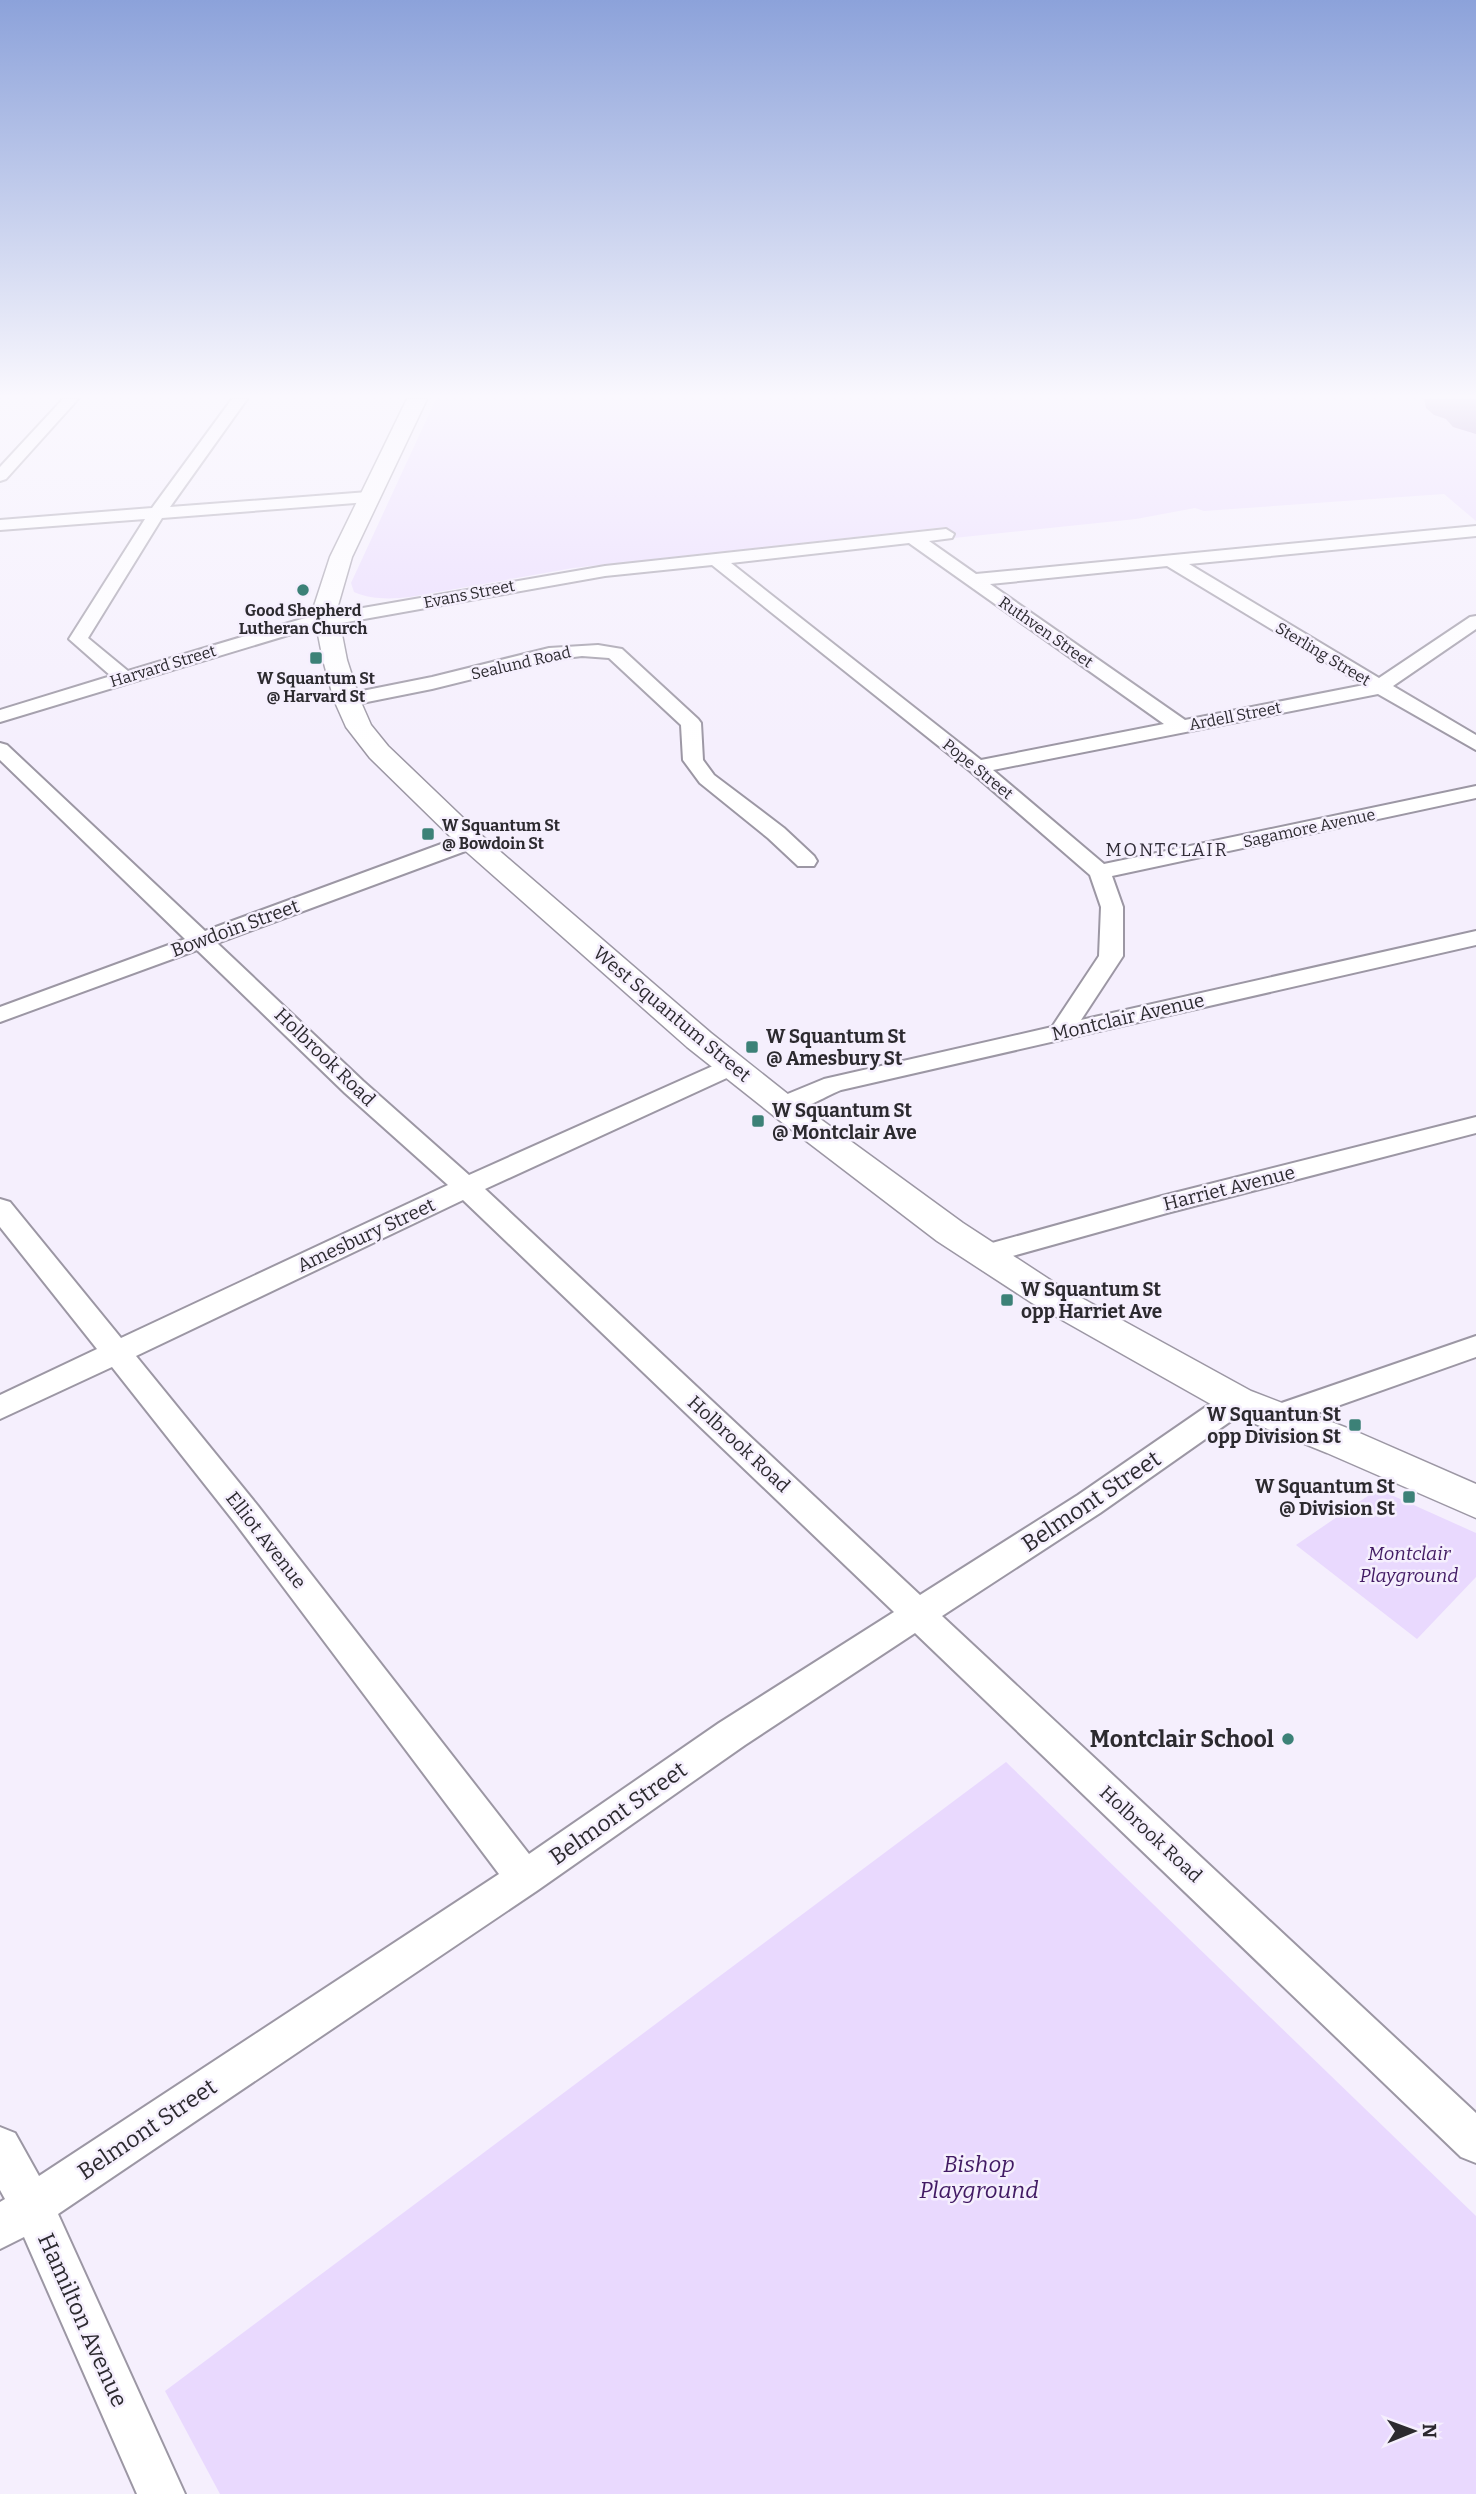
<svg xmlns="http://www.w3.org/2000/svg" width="1476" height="2494" viewBox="0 0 1476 2494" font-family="Bitter,serif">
<rect width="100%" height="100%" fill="#f5effd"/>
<g fill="#e9d9fe">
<path d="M436,399H1476V521L1444,494L1204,511L1195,508L1136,519L954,538L945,527L573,568L410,597C392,599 372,600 354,592L351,583Z"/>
<path d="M1378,1489L1476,1533V1577L1417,1639L1296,1545Z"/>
<path d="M1006,1762L1476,2216V2494H220L165,2391Z"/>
</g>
<path fill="#a387c5" d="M1424,399H1476V434L1453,427L1446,419L1434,415L1426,408Z"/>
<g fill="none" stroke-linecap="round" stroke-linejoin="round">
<g stroke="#9c97a4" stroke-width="4">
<g id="minor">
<path d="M63,399H78L6,479L0,481V467Z"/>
<path d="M232,399H247L170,507L368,492L376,497L368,502L162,518L88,638L128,671L305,618L605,566L946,529L954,534L952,538L929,541L976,574L1476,526V536L1189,564L1379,678L1470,617L1476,616V629L1393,686L1476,735V750L1378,694L993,770L1104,864L1476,786V798L1112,876L1123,907V956L1081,1020L1476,931V945L841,1090C821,1098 794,1117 773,1112L769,1106L773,1100L824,1079L1052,1027L1099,956L1101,907L1090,875L970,771L712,565L605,576L308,629L0,722V710L111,676L69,639L145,519L0,530V520L152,508ZM909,543L1164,724L981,760L731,563ZM1167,566L1364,685L1185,720L990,584Z"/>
<path d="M598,645L622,649L698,719L701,723L703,760L714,775L784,828L814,856L817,861L814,866H798L768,838L700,783L683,760L681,725L609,658L582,656L549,660L432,689L347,706L337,700L347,694L432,677L549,648Z"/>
<path d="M0,743L7,745L205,931L463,836H479L482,841L479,846L217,943L363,1081L469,1175L724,1061L733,1058L742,1061L746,1066L742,1071L485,1189L920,1595L1078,1495L1226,1393L1237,1390L1248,1393L1252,1401L1248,1409L1100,1513L942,1616L1476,2113V2163L1461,2157L915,1633L745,1745L538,1890L58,2214L185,2494H137L24,2237L0,2249V2202L5,2199L0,2190V2127L15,2133L39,2176L499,1874L236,1524L112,1367L0,1419V1395L97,1349L0,1227V1199L10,1202L121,1338L448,1185L345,1093L197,950L0,1022V1007L185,939L0,760ZM463,1200L894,1612L719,1723L529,1854L258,1506L136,1356Z"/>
<path d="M1476,1117V1133L1167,1213L984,1264L974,1262L970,1255L974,1248L1162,1196Z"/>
<path d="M1476,1336V1357L1278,1427L1267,1424L1263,1416L1267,1408Z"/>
</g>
</g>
<g stroke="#9c97a4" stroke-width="3">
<path id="major" d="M407,399H427L352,557L337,609L347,660L360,700L371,725L388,746L481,835L711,1033L808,1110L963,1223L1058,1285L1251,1391L1355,1431L1476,1484V1518L1327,1453L1223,1411L1032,1303L937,1241L784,1124L687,1047L461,847L370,758L346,727L334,700L323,660L313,609L330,557Z"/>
</g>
<use href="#minor" fill="#fff" fill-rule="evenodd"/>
<use href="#major" fill="#fff" fill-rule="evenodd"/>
</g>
<linearGradient id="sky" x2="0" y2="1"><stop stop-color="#8ca2da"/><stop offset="0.53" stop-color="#faf8fe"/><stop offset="1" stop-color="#faf8fe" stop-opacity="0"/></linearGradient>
<rect width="1476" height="748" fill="url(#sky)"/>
<g fill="#3c8177" stroke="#f5effd" stroke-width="2.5">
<circle cx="303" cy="590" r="7"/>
<rect x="309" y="651" width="14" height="14" rx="3.5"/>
<rect x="421" y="827" width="14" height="14" rx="3.5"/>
<rect x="745" y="1040" width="14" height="14" rx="3.5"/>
<rect x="751" y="1114" width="14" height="14" rx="3.5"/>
<rect x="1000" y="1293" width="14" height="14" rx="3.5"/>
<rect x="1348" y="1418" width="14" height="14" rx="3.5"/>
<rect x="1402" y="1490" width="14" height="14" rx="3.5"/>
<circle cx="1288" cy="1739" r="7"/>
</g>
<g text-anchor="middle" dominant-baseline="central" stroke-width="5" stroke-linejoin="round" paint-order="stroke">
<g font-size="16" fill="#2c2a2f" stroke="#f5effd">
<text transform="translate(469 594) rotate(-11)">Evans Street</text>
<text transform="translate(1046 632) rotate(35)">Ruthven Street</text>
<text transform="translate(1323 654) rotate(31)">Sterling Street</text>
<text transform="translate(521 663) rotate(-13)">Sealund Road</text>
<text transform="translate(163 666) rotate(-17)">Harvard Street</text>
<text transform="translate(1235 716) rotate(-11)">Ardell Street</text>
<text transform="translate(978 769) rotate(39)">Pope Street</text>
<text transform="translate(1309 828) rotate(-12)">Sagamore Avenue</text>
</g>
<g font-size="16" font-weight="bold" fill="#2c2a2f" stroke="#f5effd">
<text x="303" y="610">Good Shepherd<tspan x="303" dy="18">Lutheran Church</tspan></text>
<text x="316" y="678">W Squantum St<tspan x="316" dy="18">@ Harvard St</tspan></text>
<text x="442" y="825" text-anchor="start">W Squantum St<tspan x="442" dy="18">@ Bowdoin St</tspan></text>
</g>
<g font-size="18" letter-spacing="2" fill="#312d37" stroke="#f5effd">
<text x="1167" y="850">MONTCLAIR</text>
</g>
<g font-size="19" fill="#2c2a2f" stroke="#f5effd">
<text transform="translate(235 928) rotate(-20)">Bowdoin Street</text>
<text transform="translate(672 1014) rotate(40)">West Squantum Street</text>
<text transform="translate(1128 1017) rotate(-13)">Montclair Avenue</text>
<text transform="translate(325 1057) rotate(44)">Holbrook Road</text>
<text transform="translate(1229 1188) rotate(-14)">Harriet Avenue</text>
<text transform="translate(366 1235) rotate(-25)">Amesbury Street</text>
<text transform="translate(739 1444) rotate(43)">Holbrook Road</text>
<text transform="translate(266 1540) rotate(52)">Elliot Avenue</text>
<text transform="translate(1151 1834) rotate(43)">Holbrook Road</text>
</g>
<g font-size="19" font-weight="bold" fill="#2c2a2f" stroke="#f5effd" text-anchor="start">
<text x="766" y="1036">W Squantum St<tspan x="766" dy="22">@ Amesbury St</tspan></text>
<text x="772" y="1110">W Squantum St<tspan x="772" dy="22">@ Montclair Ave</tspan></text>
<text x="1021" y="1289">W Squantum St<tspan x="1021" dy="22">opp Harriet Ave</tspan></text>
<text x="1341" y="1414" text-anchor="end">W Squantun St<tspan x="1341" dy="22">opp Division St</tspan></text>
<text x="1395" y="1486" text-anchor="end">W Squantum St<tspan x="1395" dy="22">@ Division St</tspan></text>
</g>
<g font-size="19" font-style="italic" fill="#421b64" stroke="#f5effd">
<text x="1409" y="1553">Montclair<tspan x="1409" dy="22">Playground</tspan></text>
</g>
<g font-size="23" fill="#2c2a2f" stroke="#f5effd">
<text transform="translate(1091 1501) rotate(-34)">Belmont Street</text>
<text transform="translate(618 1813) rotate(-35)">Belmont Street</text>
<text transform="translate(147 2129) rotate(-34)">Belmont Street</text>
<text transform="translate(83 2320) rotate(66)">Hamilton Avenue</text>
</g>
<g font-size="23" font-weight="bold" fill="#2c2a2f" stroke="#f5effd" text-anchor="end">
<text x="1274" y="1739">Montclair School</text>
</g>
<g font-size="23" font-style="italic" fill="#421b64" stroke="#f5effd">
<text x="979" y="2164">Bishop<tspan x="979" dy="26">Playground</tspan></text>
</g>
</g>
<g transform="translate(1413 2431) rotate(89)" stroke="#f5effd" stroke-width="5" paint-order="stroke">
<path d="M0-5L12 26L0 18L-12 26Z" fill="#2c2a2f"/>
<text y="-10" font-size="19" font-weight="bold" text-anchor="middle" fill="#2c2a2f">N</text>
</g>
</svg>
